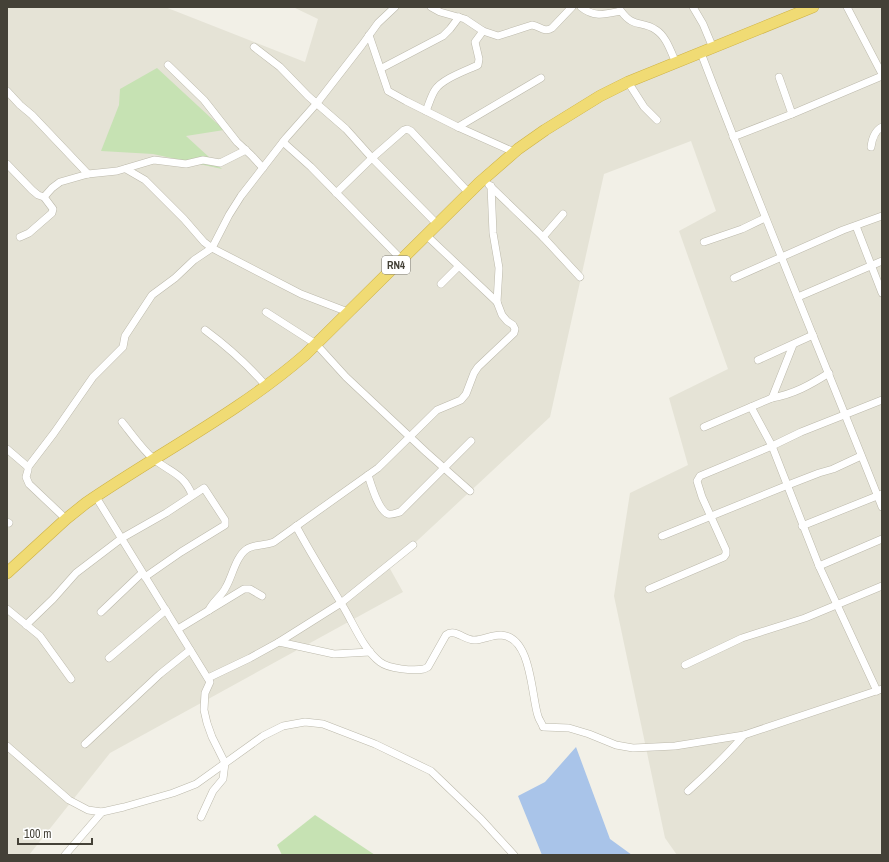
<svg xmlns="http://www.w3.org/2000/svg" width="889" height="862" viewBox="0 0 889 862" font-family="'Archivo Narrow',sans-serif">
<rect width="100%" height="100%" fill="#f2f0e7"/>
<path fill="#e5e3d6" d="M7,7H165L305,62L318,19L293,7H882V855H677L665,838L614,596L630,493L688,465L669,398L728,369L679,231L716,211L691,141L604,174L550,417L389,567L403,592L110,753L29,855H7Z"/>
<g fill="#c6e2b3">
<path d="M157,68L224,130L186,136L222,169L153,154L101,151L119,105L120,89Z"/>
<path d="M315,815L375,855H282L277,845Z"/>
</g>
<path fill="#a9c4e9" d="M576,747L610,839L632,855H542L518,796L545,782Z"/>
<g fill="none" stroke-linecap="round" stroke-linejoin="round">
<g stroke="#bcb9ab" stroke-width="8">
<g id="minor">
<path d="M431,7L440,12L465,19L483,31L498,36L532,25C540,26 544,33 552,28L572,7"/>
<path d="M581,7C594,18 606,14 621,11C634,29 642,20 656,30C666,36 671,52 676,63"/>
<path d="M693,7L703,24L713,48"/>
<path d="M847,7L882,74"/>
<path d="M369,35L388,91L406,101L458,127L514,152"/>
<path d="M254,47L280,67L308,96L346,129L372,158L437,224"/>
<path d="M701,53C759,205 822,356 882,507"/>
<path d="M168,65L204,100L237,142L251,155L263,168"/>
<path d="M382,68L443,36L450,29L459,17"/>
<path d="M779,77L792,114"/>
<path d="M628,82L644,107L657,120"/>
<path d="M7,91L20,105L32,115L88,174"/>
<path d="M426,111C429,104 431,96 435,90C442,79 465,71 478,65L479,59L475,42L483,31"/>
<path d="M458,127L541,78"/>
<path d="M733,137L792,114L882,76"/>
<path d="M283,142L311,167L402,260"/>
<path d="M871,147C872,139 874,131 882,127"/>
<path d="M7,164L32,190L38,195L44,197L53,209L52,213L29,233L20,237"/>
<path d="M126,169L145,180L184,219L204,242L212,248L301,294L348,312"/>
<path d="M489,185L543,237L563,214"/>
<path d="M336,193L372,158L404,130L407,129L411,131L469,193"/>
<path d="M44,197L52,188L60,182L88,174L117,171L154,160L186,164L203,160L220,163L246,150"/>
<path d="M856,226L882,293"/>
<path d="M426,235L497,302"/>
<path d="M543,237L580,277"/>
<path d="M704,242L742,229L765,218"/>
<path d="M734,278L843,230L882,216"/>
<path d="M441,284L458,267"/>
<path d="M798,297L882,261"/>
<path d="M266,312L316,344L346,377L426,452L470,491"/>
<path d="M205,330C228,347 248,365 266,386"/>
<path d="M758,360L813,335"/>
<path d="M772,398C794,394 810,385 829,373"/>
<path d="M751,407L772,446L819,566L877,691"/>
<path d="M122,422C131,433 144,452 155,460C170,472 184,474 192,495"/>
<path d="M704,427L772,398L793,345"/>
<path d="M7,449L28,467V470L26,477L29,484L66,519"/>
<path d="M28,467L54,433L93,377L123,347L125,336L152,295L175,278L194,260L212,248L229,215L241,196L286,138L317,103L362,45L378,23L395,7"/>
<path d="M368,475C371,484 378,510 388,514C392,515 396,513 400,512L471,441"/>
<path d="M96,497L210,682L205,693L204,710L207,723L212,737L225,763L223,779L213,791L201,817"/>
<path d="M7,522L9,523"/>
<path d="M296,526C311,554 328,581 344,608C354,625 364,650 380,662C389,669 413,671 424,669L428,667L446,635C455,628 464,640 474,640C483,640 491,635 501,635C532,637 531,695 538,716C539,720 542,723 543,727L569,728L589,734L616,745L633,748L675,746L744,735"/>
<path d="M802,526L882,494"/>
<path d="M662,536L788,485L819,473L833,469L861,456"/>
<path d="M819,566L882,539"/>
<path d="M649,589L724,557L726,554V550L702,497L697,481L700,476L772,446L801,432L882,400"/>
<path d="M7,609L40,636L71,679"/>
<path d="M209,610C213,601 222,596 226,587C232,577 236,556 247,549C254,544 265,546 274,542L378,468L437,410L461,400L466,394L474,373L478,367L514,333L515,329L513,325L507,321L502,315L497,302L499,268L493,233L491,186"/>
<path d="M101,612L142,573"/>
<path d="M26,625L53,599L76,573L122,538L166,513L204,488L225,520V525L181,552L145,577"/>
<path d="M178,629L244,589H250L262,596"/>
<path d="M279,642L341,603L413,545"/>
<path d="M109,658L166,610"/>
<path d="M685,665L742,638L805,618L882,586"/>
<path d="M208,678L250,658L279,642L334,654L370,652"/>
<path d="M85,744L160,674L190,650"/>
<path d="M7,746L69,800L88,810L102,812L124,807L173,793L196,784L263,736L283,726L305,722L323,724L375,744L431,771L481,819L514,855"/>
<path d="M688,791C708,773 727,755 744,735L882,689"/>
<path d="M65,855L102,812"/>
</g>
</g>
<g stroke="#ceb245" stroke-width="12">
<path id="highway" d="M7,573L66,519L86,503C159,453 238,413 305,355L479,183L518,149L545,130L600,96L628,82L813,7"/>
</g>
<use href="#minor" stroke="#fff" stroke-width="7"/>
<use href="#highway" stroke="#f0db74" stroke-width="11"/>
</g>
<g text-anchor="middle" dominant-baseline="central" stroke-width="4" stroke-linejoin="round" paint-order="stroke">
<rect fill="#fff" stroke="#7c7a73" stroke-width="1" x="382" y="256" width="28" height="18" rx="3"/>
<g font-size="11" font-weight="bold" fill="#444137">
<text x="396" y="265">RN4</text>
</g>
</g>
<rect width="889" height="862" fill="none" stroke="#444137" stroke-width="16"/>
<path d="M18 838v6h74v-6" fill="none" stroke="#444137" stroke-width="2"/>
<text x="24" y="838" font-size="12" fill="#444137" stroke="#ffffff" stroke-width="3" paint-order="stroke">100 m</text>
</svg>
